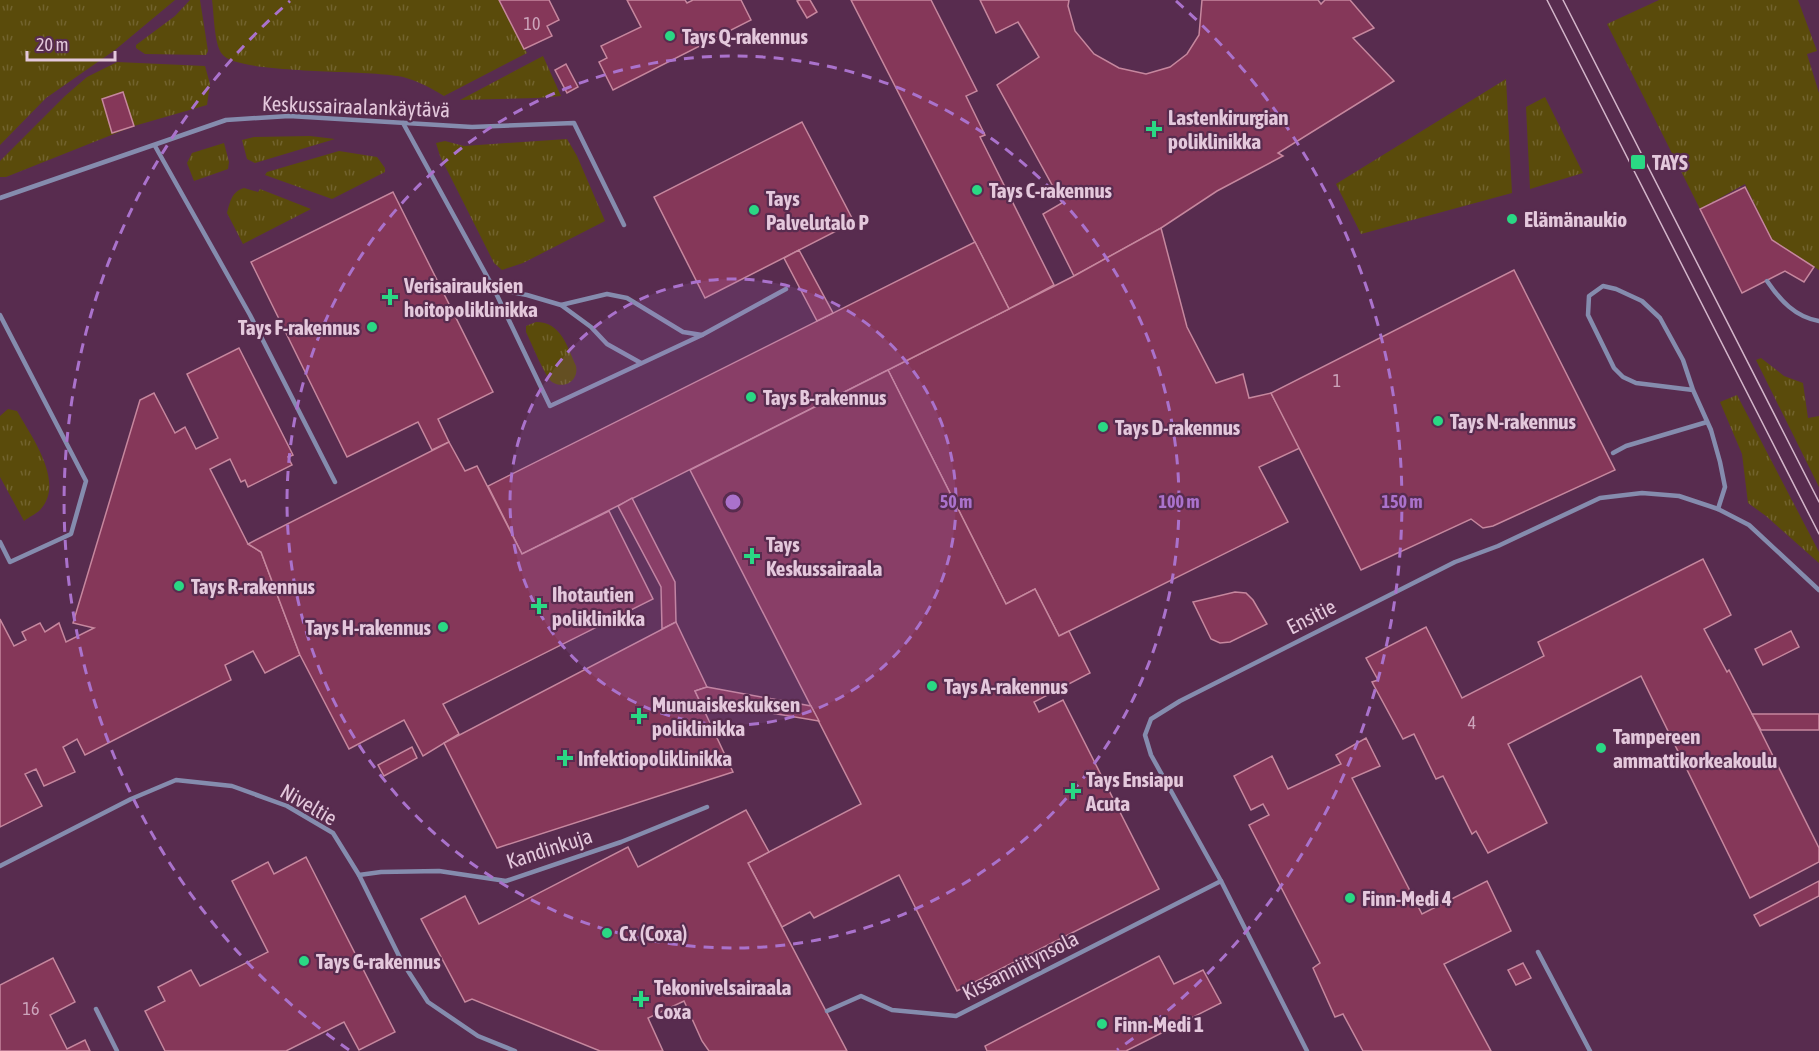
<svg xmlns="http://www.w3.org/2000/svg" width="1819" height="1051" viewBox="0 0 1819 1051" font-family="'Asap Condensed',sans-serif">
<defs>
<pattern id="grass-tufts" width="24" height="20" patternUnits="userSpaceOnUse" patternTransform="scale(1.5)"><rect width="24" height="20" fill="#5a4b0b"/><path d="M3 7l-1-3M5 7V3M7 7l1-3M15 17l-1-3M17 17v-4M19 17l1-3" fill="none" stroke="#72632e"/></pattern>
</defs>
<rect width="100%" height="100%" fill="#582c4f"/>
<g fill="url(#grass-tufts)">
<path d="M0,0H175L115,50L46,98L0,145Z"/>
<path d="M190,0H200L208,51L206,55L145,54L136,48V45L175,16Z"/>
<path d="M212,0H499L527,53L444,96C431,88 418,81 403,77C371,69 237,75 222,54C214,44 214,13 212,0Z"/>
<path d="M1659,0H1798L1817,51L1807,54L1819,93V270L1772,240L1745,184L1700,209L1607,24Z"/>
<path d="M543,56L561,96L537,98L460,100Z"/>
<path d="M117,62L205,66L210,84L207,105L134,126L6,177H0V161L65,96L87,77Z"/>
<path d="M1506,79L1512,193L1361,234L1336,184Z"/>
<path d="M1545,97L1583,173L1530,189L1526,107Z"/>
<path d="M310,136L335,139L255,163L247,159L242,140L254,137Z"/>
<path d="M567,139L577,156L605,221L523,263L502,270L494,263L440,156L436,143L445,141L464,146Z"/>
<path d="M224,143L229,162L228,169L194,181L187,163L192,153Z"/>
<path d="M339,151L377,157L385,168V172L332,199L265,175L267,172Z"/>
<path d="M244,188L258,192L260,189L311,209L243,244L227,213C230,202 232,191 244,188Z"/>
<path d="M536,322C561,322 567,346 576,366C579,380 565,390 552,382C545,377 531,342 526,332V326Z"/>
<path d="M1761,358L1784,376L1803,383L1808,418L1819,416V487L1756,360Z"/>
<path d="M1737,395L1819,552V563L1766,516L1748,503L1742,454L1720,402Z"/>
<path d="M8,409L17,411C31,436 66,483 40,510C36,514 29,517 24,521L0,477V416Z"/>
</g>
<g fill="#853759" stroke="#c6879e" stroke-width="1.5">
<path d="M499,0H549L559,20L547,26L552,36L524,49Z"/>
<path d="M627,0H685L687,3L693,0H741L751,20L613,90L599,62L607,58L601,46L641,27Z"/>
<path d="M800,0H810L817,12L807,18L797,1Z"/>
<path d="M851,0H931L977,91L966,96L985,135L980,137L1054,285L1009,309Z"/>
<path d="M980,0H1069L1068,6L1075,31L1094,54L1119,68L1146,74L1170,67L1187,54L1199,35L1202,0H1318L1321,4L1325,0H1350L1374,28L1353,38L1394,81L1278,153L1283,156L1217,191L1161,228L1074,276L1043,214L1062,203L997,85L1039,57L1018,22L996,33Z"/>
<path d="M566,64L578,87L567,93L555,70Z"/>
<path d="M123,92L134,126L112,133L102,99Z"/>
<path d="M802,122L854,222L705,298L654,197Z"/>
<path d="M1745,187L1772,240L1814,267L1804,282L1785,271L1742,293L1700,209Z"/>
<path d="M393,192L493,392L438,419L449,442L432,450L418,422L347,457L251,262Z"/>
<path d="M1161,228L1187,327L1216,383L1243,374L1249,398L1271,393L1300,448L1259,467L1288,522L1059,636L1035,589L1006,604L888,370L1074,276Z"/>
<path d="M975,242L1009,309L522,554L488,486Z"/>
<path d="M799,250L833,313L817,321L784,258Z"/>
<path d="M1514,270L1615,470L1493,526L1483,528L1471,519L1361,570L1271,393Z"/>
<path d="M239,348L293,455L288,457L292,465L248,487L245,480L241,482L230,459L210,469L248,544L261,552L300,655L265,673L253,651L225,665L231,680L85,755L77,739L63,747L75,772L44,786L36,769L25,774L42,806L0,827V619L14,646L26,640L22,632L40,623L45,632L59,623L66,642L94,628L73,623L140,400L154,393L175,433L185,427L196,449L218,438L187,374Z"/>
<path d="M888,370L1006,604L1035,589L1059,636L1069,631L1090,673L1034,702L1039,712L1063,700L1159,889L957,991L899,875L814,918L810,912L782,927L748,863L861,804L690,470Z"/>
<path d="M449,442L465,471L477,466L522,554L609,511L653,599L443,704L459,734L423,756L404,720L349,749L300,655L261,552L248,544Z"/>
<path d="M632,498L675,582L676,622L662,629L661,587L618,506Z"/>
<path d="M1703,559L1731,615L1704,629L1727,672L1729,670L1752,714L1819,848V862L1750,898L1641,676L1508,744L1547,823L1488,853L1476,831L1472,834L1443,776L1436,779L1414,734L1403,739L1372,682L1378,680L1366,658L1426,627L1462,698L1544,656L1538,642Z"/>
<path d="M1235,592L1246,593L1253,600L1267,624L1230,642L1220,643L1211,639L1193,602Z"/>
<path d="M676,622L707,687L695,691L733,772L497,848L444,743Z"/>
<path d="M1791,631L1799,647L1763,665L1755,649Z"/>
<path d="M707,687L811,706L819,721L716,704L704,710L695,691Z"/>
<path d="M1752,714H1819V730H1761Z"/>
<path d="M1366,738L1380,766L1352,778L1422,914L1487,881L1511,931L1444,964L1491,1051H1363L1343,1014L1335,1017L1313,968L1320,963L1249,825L1269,815L1263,804L1251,810L1234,776L1272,756L1288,789L1341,764L1336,755Z"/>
<path d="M412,747L417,758L384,776L378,765Z"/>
<path d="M746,810L769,852L748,863L847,1051H709L702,1041L684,1001L648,1018L663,1051H600L472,999L465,1002L421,919L465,896L479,924L628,847L638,867Z"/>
<path d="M306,857L395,1032L359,1050L344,1022L286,1051H165L145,1011L165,1001L158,987L191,970L200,986L268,952L232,881L268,862L274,874Z"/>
<path d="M1819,881V896L1760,926L1754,915Z"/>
<path d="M1159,956L1174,984L1203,970L1221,1003L1126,1051H987L985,1046Z"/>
<path d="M53,958L75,1002L50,1015L67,1049L85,1040L90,1051H0V985Z"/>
<path d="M1523,963L1531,978L1516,985L1508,970Z"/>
</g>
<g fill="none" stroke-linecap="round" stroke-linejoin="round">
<g stroke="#858cae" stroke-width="4.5">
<path d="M403,123L494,289L550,406L702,335L786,289"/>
<path d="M155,146L250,315L335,482"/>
<path d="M0,198L226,120L289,116L472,127L574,123L624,225"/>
<path d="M1767,281C1780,300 1795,317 1819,321"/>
<path d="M494,289L527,295L561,305L591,327L607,344L641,363"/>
<path d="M561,305L607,294L627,298L683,332L702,335"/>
<path d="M0,315L86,481L71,534L10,562L0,542"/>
<path d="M1693,390L1636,383L1623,377L1614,368L1588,315L1589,296L1603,286L1616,289L1642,301L1660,318L1683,360L1693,390L1711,430L1720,462L1725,487L1718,509"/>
<path d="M1613,453L1626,446L1707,422"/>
<path d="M0,866L131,799L176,780L232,786L287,806L333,833L359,875L401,960L428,1002L478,1036L515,1051"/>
<path d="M359,875L381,872L439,871L506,881L621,842L707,807"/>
<path d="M1538,952L1590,1051"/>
<path d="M96,1009L117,1051"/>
<path d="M827,1011L861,996L892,1010L956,1016L1221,881"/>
<path d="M1307,1051L1221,881L1151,755L1145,735L1151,719L1180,701L1455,562L1498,546L1600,498L1642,493L1679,496L1718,509L1749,525L1819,590"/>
</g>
<g stroke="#d3b5ca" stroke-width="1.5">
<path d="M1547,0L1819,534"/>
<path d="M1563,0L1819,502"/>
</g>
</g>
<circle cx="733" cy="502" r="223" fill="#aa72cc" fill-opacity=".12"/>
<g fill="none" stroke="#aa72cc" stroke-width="3" stroke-dasharray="10 8">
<circle cx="733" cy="502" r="223"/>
<circle cx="733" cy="502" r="446"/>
<path d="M349 1050A669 669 0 0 1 290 1M1176 1A669 669 0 0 1 1117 1050"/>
</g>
<g fill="#2ad884" stroke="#582c4f" stroke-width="2">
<circle cx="670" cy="36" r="6"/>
<path d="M1151 120h6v6h6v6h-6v6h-6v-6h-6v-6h6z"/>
<rect x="1630" y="154" width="16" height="16" rx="3"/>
<circle cx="977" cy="190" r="6"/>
<circle cx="754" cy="210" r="6"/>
<circle cx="1512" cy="219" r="6"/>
<path d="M387 288h6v6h6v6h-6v6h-6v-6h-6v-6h6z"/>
<circle cx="372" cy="327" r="6"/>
<circle cx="751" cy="397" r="6"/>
<circle cx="1438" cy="421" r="6"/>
<circle cx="1103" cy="427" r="6"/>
<path d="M749 547h6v6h6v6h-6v6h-6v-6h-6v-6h6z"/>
<circle cx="179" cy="586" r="6"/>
<path d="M536 597h6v6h6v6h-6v6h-6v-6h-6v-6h6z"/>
<circle cx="443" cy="627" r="6"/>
<circle cx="932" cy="686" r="6"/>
<path d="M636 707h6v6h6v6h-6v6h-6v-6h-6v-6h6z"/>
<circle cx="1601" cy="748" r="6"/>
<path d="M562 749h6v6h6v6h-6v6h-6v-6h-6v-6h6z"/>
<path d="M1070 782h6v6h6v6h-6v6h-6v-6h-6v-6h6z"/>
<circle cx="1350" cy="898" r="6"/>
<circle cx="607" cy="933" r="6"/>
<circle cx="304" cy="961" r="6"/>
<path d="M638 990h6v6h6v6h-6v6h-6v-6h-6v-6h6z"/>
<circle cx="1102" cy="1024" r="6"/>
</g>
<g text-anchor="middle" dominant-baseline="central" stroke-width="4.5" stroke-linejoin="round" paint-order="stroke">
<g font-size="18" fill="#cca4bb">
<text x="532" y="23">10</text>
<text x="1337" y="380">1</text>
<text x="1472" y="722">4</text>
<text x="31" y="1008">16</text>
</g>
<g font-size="21" font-weight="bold" fill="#e4c8dc" stroke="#582c4f" text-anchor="start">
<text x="682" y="36">Tays Q-rakennus</text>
<text x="1168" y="117">Lastenkirurgian<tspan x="1168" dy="24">poliklinikka</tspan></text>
<text x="1652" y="162">TAYS</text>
<text x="989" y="190">Tays C-rakennus</text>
<text x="766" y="198">Tays<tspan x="766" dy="24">Palvelutalo P</tspan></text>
<text x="1524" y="219">Elämänaukio</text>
<text x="404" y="285">Verisairauksien<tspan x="404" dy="24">hoitopoliklinikka</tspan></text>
<text x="360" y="327" text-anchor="end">Tays F-rakennus</text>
<text x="763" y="397">Tays B-rakennus</text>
<text x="1450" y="421">Tays N-rakennus</text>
<text x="1115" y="427">Tays D-rakennus</text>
<text x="766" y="544">Tays<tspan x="766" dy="24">Keskussairaala</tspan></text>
<text x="191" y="586">Tays R-rakennus</text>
<text x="552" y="594">Ihotautien<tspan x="552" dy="24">poliklinikka</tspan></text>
<text x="431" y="627" text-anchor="end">Tays H-rakennus</text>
<text x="944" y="686">Tays A-rakennus</text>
<text x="652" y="704">Munuaiskeskuksen<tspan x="652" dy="24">poliklinikka</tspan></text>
<text x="1613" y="736">Tampereen<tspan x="1613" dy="24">ammattikorkeakoulu</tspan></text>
<text x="578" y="758">Infektiopoliklinikka</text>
<text x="1086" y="779">Tays Ensiapu<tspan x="1086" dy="24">Acuta</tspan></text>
<text x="1362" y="898">Finn-Medi 4</text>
<text x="619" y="933">Cx (Coxa)</text>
<text x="316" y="961">Tays G-rakennus</text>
<text x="654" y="987">Tekonivelsairaala<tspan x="654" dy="24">Coxa</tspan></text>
<text x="1114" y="1024">Finn-Medi 1</text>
</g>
<g font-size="21" fill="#e4c8dc" stroke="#582c4f">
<text transform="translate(356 106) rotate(2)">Keskussairaalankäytävä</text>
<text transform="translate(1311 616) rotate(-27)">Ensitie</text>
<text transform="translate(309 804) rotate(30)">Niveltie</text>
<text transform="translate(549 848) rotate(-18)">Kandinkuja</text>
<text transform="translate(1020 965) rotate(-27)">Kissanniitynsola</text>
</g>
</g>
<circle cx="733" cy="502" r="9" fill="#aa72cc" stroke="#582c4f" stroke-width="3"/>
<g font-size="18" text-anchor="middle" font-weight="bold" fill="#aa72cc" stroke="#582c4f" stroke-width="4.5" stroke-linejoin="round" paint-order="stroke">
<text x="956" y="508">50 m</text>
<text x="1179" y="508">100 m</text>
<text x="1402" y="508">150 m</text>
</g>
<path d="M27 51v9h88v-9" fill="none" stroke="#e4c8dc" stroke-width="3"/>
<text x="36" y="51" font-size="18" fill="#e4c8dc" stroke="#582c4f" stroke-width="4.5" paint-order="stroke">20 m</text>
</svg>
